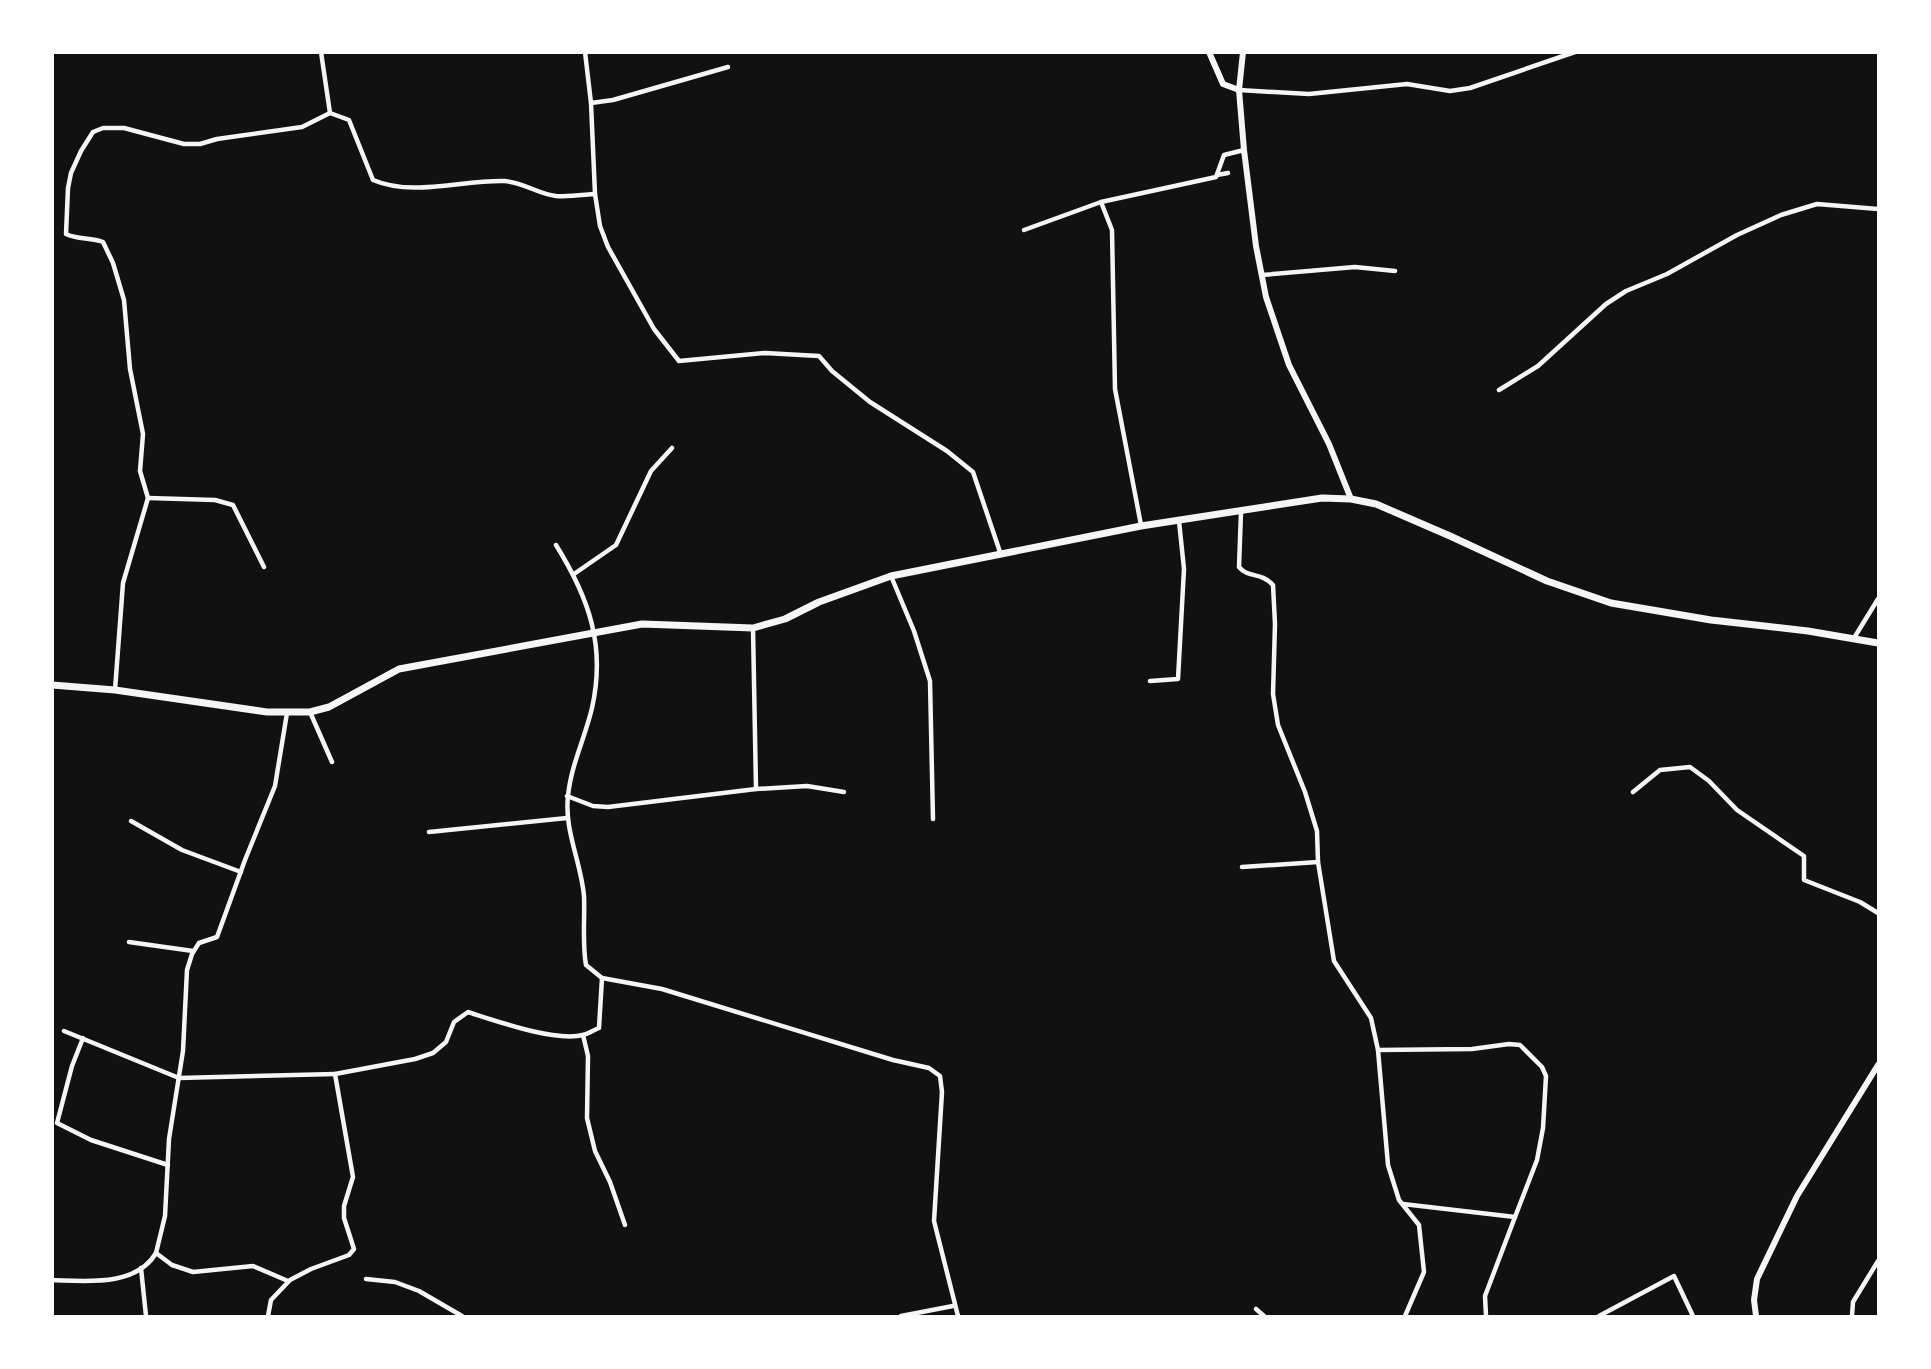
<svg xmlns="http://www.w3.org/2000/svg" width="1931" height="1369" viewBox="0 0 1931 1369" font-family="'IBM Plex Sans',sans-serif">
<rect width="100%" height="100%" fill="#111"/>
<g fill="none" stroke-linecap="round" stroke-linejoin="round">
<g stroke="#f5f5f5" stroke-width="4.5">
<path d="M321,52L330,113L349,120L373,180C413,197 461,180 504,181C523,182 538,194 556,196C568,197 582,195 595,194L600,226L608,247L654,329L679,361L765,353L819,356L832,371L870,402L947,451L973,472L1001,555"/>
<path d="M585,52L591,103L595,194"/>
<path d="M1239,90L1309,94L1407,84L1450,91L1470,88L1575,52"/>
<path d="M591,103L613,100L728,67"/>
<path d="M1217,175L1228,173"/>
<path d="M1024,230L1101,202"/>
<path d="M1262,275L1355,267L1395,271"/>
<path d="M1499,390L1538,366L1606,304L1626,291L1667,274L1737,235L1781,215L1817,204L1878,209"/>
<path d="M148,498L215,500L233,505L264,567"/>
<path d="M1241,512L1239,567C1249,579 1260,571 1273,585L1275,624L1273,694L1278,725L1305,792L1317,831L1318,862L1334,961L1371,1018L1378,1050L1388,1165L1399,1200L1419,1225L1424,1272L1405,1316"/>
<path d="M1141,525L1115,389L1112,230L1101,202L1216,177L1224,155L1244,150"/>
<path d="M556,545C589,598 606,646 592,708C585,738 571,765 568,796C564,830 581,862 584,896C585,919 582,942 586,965L602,978L662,989L893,1060L929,1068L940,1076L942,1092L934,1221L958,1316"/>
<path d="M574,574L616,545L651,471L672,448"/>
<path d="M891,576L914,631L930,681L933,819"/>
<path d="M1854,638L1878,599"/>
<path d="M1150,681L1178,679L1184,569L1179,521"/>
<path d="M115,690L123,583L148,498L140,471L143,434L130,369L124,300L113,263L103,242C90,237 78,240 66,234L68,188L71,173L81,151L93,132L103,128H124L184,144H200L217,139L302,127L330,113"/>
<path d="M310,712L332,762"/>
<path d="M287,713L275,786L245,860L217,937L199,943L192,954L187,970L183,1051L169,1139L165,1216L156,1253L172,1265L193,1272L253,1266L288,1281"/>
<path d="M756,789L807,786L844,792"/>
<path d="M1633,792L1660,770L1690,767L1709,781L1737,810L1804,856V880L1860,902L1878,913"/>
<path d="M567,796L593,806L608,807L756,789L753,628"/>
<path d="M131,821L182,850L241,872"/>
<path d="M429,832L567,818"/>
<path d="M1242,867L1318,862"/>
<path d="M129,942L193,951"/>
<path d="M64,1031L179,1078L335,1074"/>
<path d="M583,1035L588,1056L587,1118L595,1151L610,1182L625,1225"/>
<path d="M83,1038L72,1066L57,1123L91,1140L168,1165"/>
<path d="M1378,1050L1472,1049L1509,1044L1520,1045L1542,1067L1546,1076L1543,1128L1537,1160L1515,1217"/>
<path d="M1403,1204L1515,1217L1485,1296L1486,1316"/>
<path d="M141,1268L146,1316"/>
<path d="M366,1279L395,1282L419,1291L462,1316"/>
<path d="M52,1280C86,1281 136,1287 156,1253"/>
<path d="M1256,1309L1264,1316"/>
<path d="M268,1316L271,1300L290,1280L311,1269L349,1255L354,1249L344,1218V1206L353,1177L335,1074L415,1059L433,1053L446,1042L454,1022L468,1012C496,1021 555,1042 583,1035C588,1034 594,1030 599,1028L602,978"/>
<path d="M901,1316L953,1306"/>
<path d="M1599,1316L1674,1276L1693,1316"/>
<path d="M1852,1316L1853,1302L1878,1261"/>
</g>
<g stroke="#f5f5f5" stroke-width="6">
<path d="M1209,52L1223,84L1239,90"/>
<path d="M1243,52L1239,90L1244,150L1256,246L1266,297L1289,365L1329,444L1351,499"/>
<path d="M1756,1316L1754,1300L1757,1279L1797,1196L1878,1065"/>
</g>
<path stroke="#f5f5f5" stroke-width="7" d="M52,685L115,690L267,712H310L329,707L399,669L642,624L753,628L785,619L819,602L891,576L1141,526L1322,498L1351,499L1376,504L1450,536L1547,581L1611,603L1711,620L1808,631L1878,643"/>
</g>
<rect width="1931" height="1369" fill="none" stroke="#ffffff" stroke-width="108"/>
</svg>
